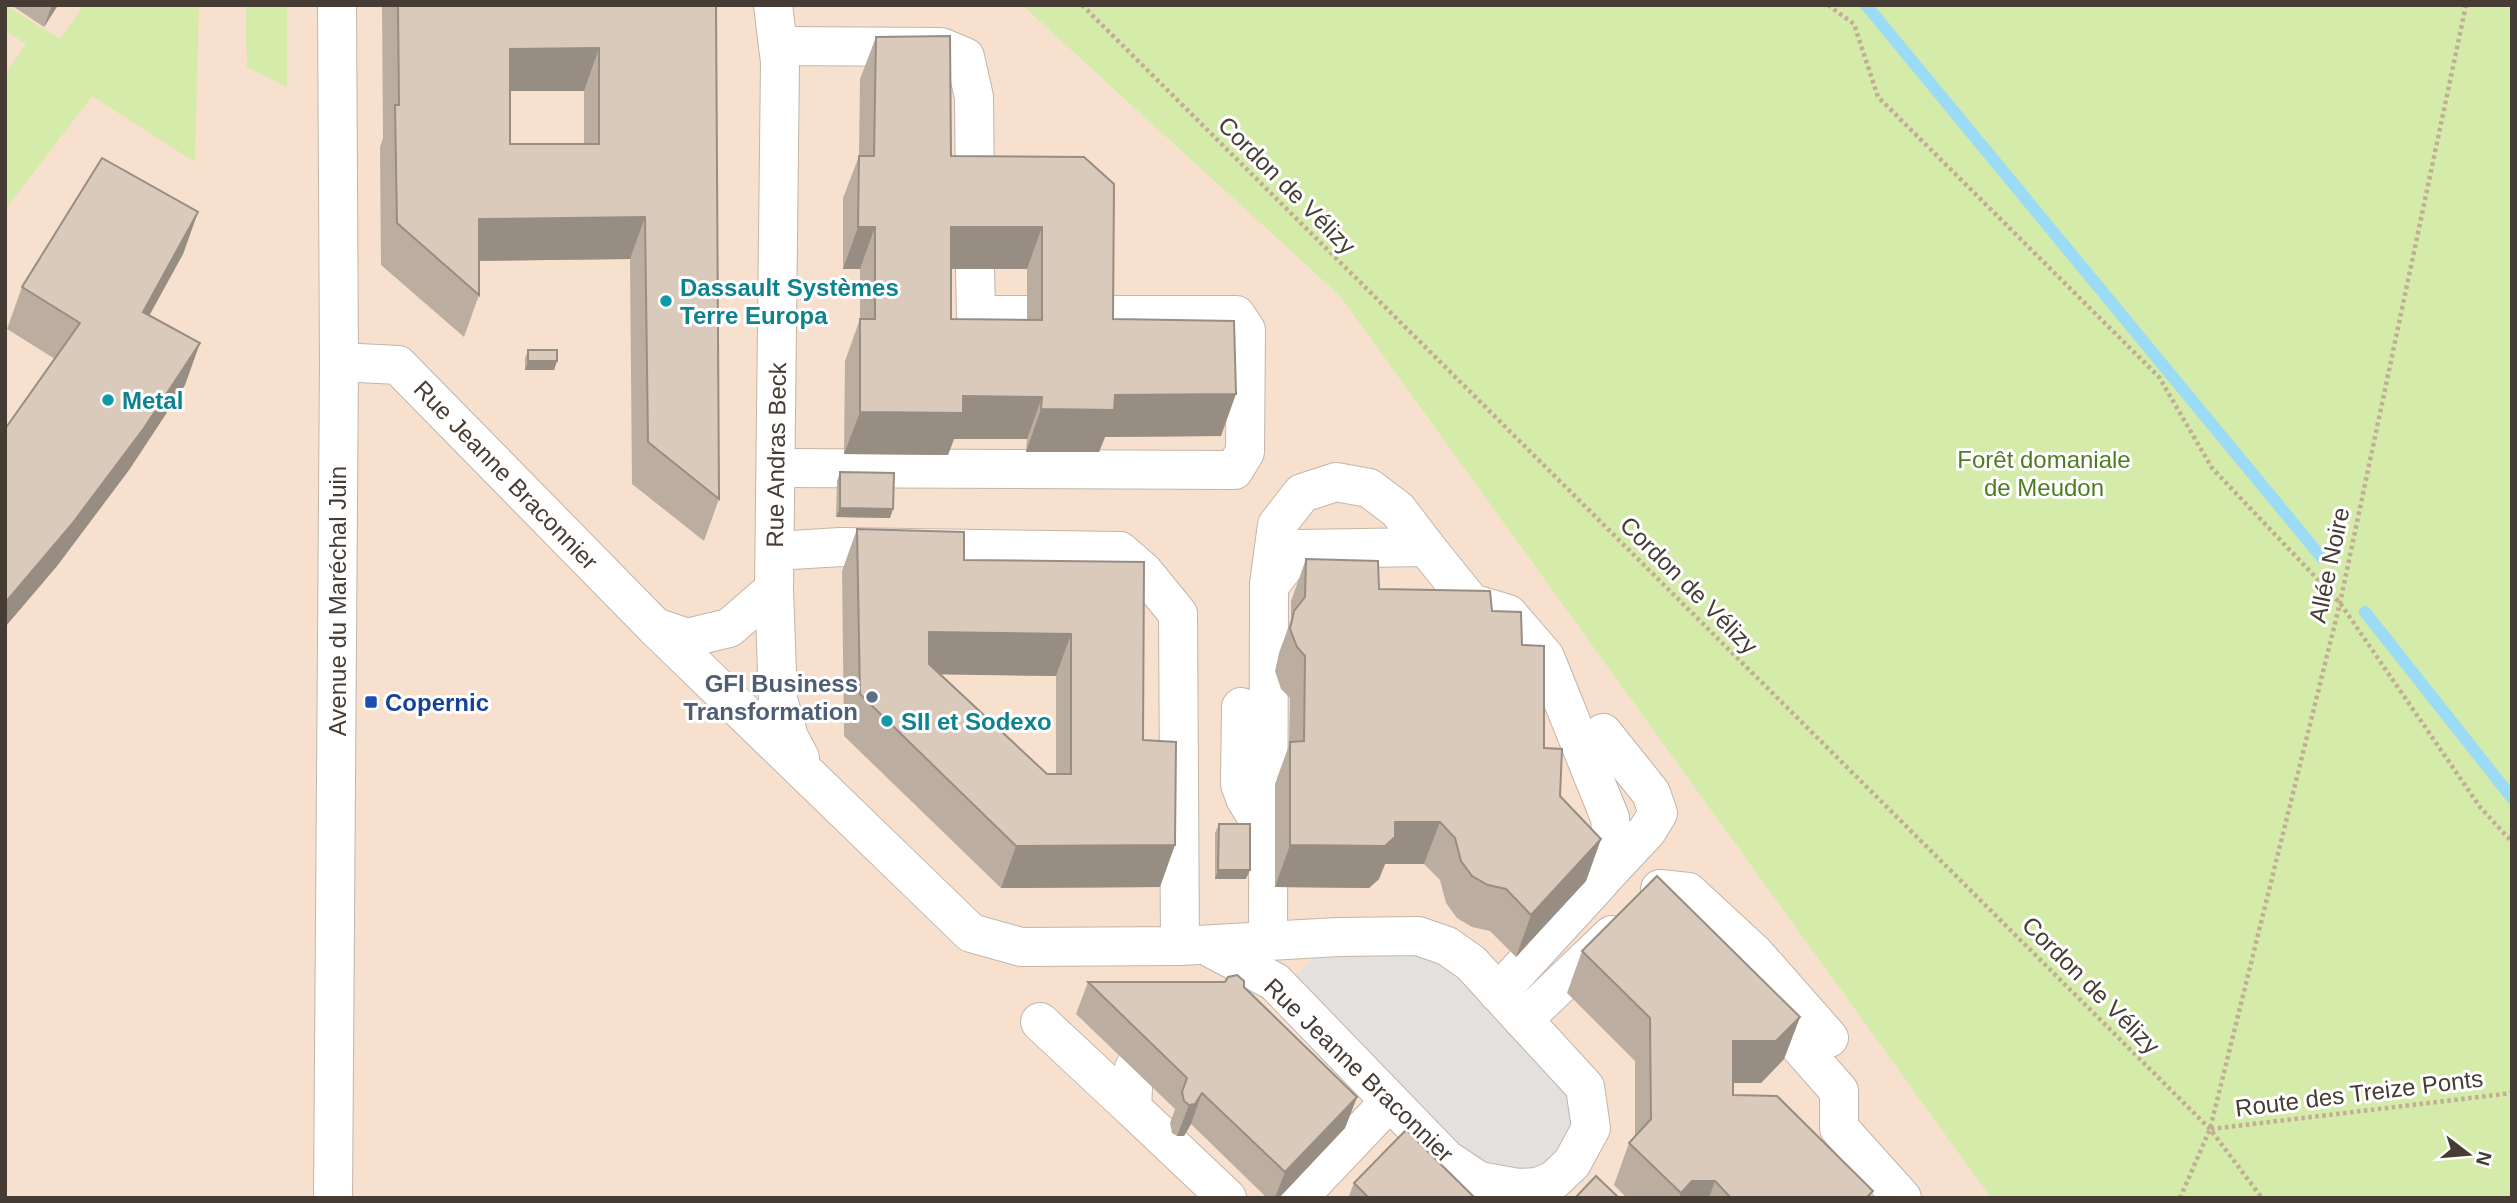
<svg xmlns="http://www.w3.org/2000/svg" width="2517" height="1203" viewBox="0 0 2517 1203" font-family="Helvetica,sans-serif">
<rect width="100%" height="100%" fill="#f3ede4"/>
<path fill="#f7e0cd" d="M5,5H1022L1340,296L1991,1198H5Z"/>
<g fill="#d5eba9">
<path d="M5,5L60,39L84,5H199L195,162L92,96L5,210V74L26,44L5,30Z"/>
<path d="M246,5H287V87L247,67Z"/>
<path d="M1022,5H2512V1198H1991L1340,296Z"/>
</g>
<path fill="#e3e0dd" d="M1409,945L1446,959L1577,1103L1576,1127L1563,1150L1543,1167L1521,1173L1495,1169L1462,1151L1291,982L1325,946Z"/>
<g fill="none" stroke-linecap="round" stroke-linejoin="round">
<g stroke="#9bdbf5" stroke-width="12">
<path d="M1866,5L2322,558"/>
<path d="M2365,612L2512,798"/>
</g>
<g stroke="#c2b6a9" stroke-width="40">
<g id="minor">
<path d="M773,5L780,62L774,589L778,700L789,737L800,758"/>
<path d="M778,46L941,47L965,57L974,97L975,198"/>
<path d="M975,269L976,315H1027"/>
<path d="M339,362L398,365L655,627L971,933L1021,947L1180,946L1338,937L1418,936L1447,946L1471,963L1585,1087L1591,1128L1572,1163L1554,1180L1538,1187L1518,1188L1479,1181L1446,1159L1275,982L1205,945"/>
<path d="M776,468L1234,470L1245,452L1246,330L1236,315H1098"/>
<path d="M775,551L841,547L1120,551L1143,571L1178,614L1180,946"/>
<path d="M1269,584L1277,525L1302,493L1336,482L1369,488L1398,510L1426,547"/>
<path d="M655,627L687,638L729,628L774,589"/>
<path d="M1241,707L1240,784L1245,798L1267,834"/>
<path d="M1603,733L1651,793L1658,813L1647,831L1603,878"/>
<path d="M1660,889L1688,892L1755,954L1829,1038"/>
<path d="M1268,941L1269,586L1298,549L1426,547L1471,603L1508,614L1545,657L1610,818L1613,852L1600,882L1498,993"/>
<path d="M1758,999L1839,1091V1128L1902,1198"/>
<path d="M1523,1020L1612,935"/>
<path d="M1040,1022L1132,1108"/>
<path d="M1134,1068L1132,1108L1227,1198"/>
<path d="M333,1198L339,362L337,5"/>
<path d="M1298,1198L1390,1101"/>
</g>
</g>
<g stroke="#c2ad96" stroke-width="4.5" stroke-dasharray="3.5 3.5" stroke-linecap="butt">
<path d="M1082,5L2210,1129L2262,1198"/>
<path d="M1828,5L1854,24L1878,97L2159,377L2212,468L2340,603L2480,807L2512,842"/>
<path d="M2211,1129L2512,1093"/>
<path d="M2180,1198L2210,1129L2340,603L2466,5"/>
</g>
<use href="#minor" stroke="#fff" stroke-width="38"/>
</g>
<g fill="#bbaea1" fill-rule="evenodd">
<path d="M11,5H58L44,27Z"/>
<path d="M382,5H716L719,499L704,541L632,484L630,259L479,261V295L464,337L381,265L380,147L383,138ZM510,91H584V144H510Z"/>
<path d="M876,37L951,156L1084,157L1113,319L1221,436L1105,437L1099,452H1026L1027,439H954L948,455L844,454L845,361L860,319V269H843V198L859,156L860,79ZM951,269H1027V320L951,319Z"/>
<path d="M198,212L183,254L149,316L185,385L129,470L57,566L5,627V429L55,359L7,329L22,287Z"/>
<path d="M528,350L557,361L554,370H525V358Z"/>
<path d="M840,472L890,518L836,517L837,481Z"/>
<path d="M857,529L964,560L1144,562L1143,740L1160,887L1001,888L844,736L842,571ZM941,674L1056,676V774H1047Z"/>
<path d="M1306,559L1379,589L1492,611L1522,645L1544,748L1560,796L1601,839L1586,881L1516,957L1490,931L1472,927L1457,918L1446,903L1440,880L1424,864H1385L1379,879L1369,888L1275,887V784L1289,745L1290,698L1281,689L1275,671L1279,653L1291,620V601Z"/>
<path d="M1219,824L1246,879H1215V833Z"/>
<path d="M1582,951L1800,1017L1784,1059L1761,1083H1733V1095L1873,1191L1870,1198H1627L1614,1185L1629,1143L1635,1136V1061L1567,993Z"/>
<path d="M1088,982L1244,987L1357,1097L1345,1128L1279,1198H1267L1191,1124L1184,1136H1177L1172,1133L1170,1123L1175,1109L1076,1014Z"/>
<path d="M1354,1183L1474,1197L1497,1198H1348Z"/>
</g>
<g fill="#988d83">
<path d="M52,5H58L44,27Z"/>
<path d="M599,48L584,91H494L510,49Z"/>
<path d="M198,212L183,254L128,354L143,312Z"/>
<path d="M645,217L630,259L464,261L479,219Z"/>
<path d="M858,227H875L860,269H843Z"/>
<path d="M951,227H1042L1027,269H936Z"/>
<path d="M200,343L185,385L129,470L57,566L5,627V603Z"/>
<path d="M528,361H557L554,370H525Z"/>
<path d="M1236,394L1221,436L1105,437L1099,452H1026L1041,409L1115,395Z"/>
<path d="M963,396L1042,397L1027,439H954L948,455L844,454L860,412Z"/>
<path d="M840,508L893,509L890,518L836,517Z"/>
<path d="M929,632L1071,634L1056,676L914,674Z"/>
<path d="M1395,822H1440L1424,864H1385L1379,879L1369,888L1275,887L1290,845Z"/>
<path d="M1601,839L1586,881L1516,957L1531,915Z"/>
<path d="M1175,845L1160,887L1001,888L1016,846Z"/>
<path d="M1218,870H1250L1246,879H1215Z"/>
<path d="M1800,1017L1784,1059L1761,1083H1717L1733,1041Z"/>
<path d="M1202,1093L1191,1124L1184,1136H1177L1189,1105Z"/>
<path d="M1357,1097L1345,1128L1279,1198H1275L1285,1172Z"/>
<path d="M1692,1181H1715L1709,1198H1679L1681,1193Z"/>
</g>
<g fill="#d9cabb" stroke="#988d83" stroke-width="2" fill-rule="evenodd">
<path d="M398,5H716L719,499L648,442L645,217L479,219V295L397,223L395,105H399ZM599,48V144H510V49Z"/>
<path d="M950,36L951,156L1084,157L1114,184L1113,319L1234,321L1236,394L1115,395L1114,410L1041,409L1042,397L963,396V413L860,412V319H875V227H858L859,156H874L876,37ZM951,227H1042V320L951,319Z"/>
<path d="M102,158L198,212L143,312L200,343L144,428L72,524L5,603V429L80,323L22,287Z"/>
<rect x="528" y="350" width="29" height="11"/>
<path d="M840,472L894,473L893,509L840,508Z"/>
<path d="M857,529L964,532V560L1144,562L1143,740L1176,742L1175,845L1016,846L860,694ZM929,632L1071,634V774H1047L929,664Z"/>
<path d="M1306,559L1378,561L1379,589L1490,591L1492,611L1521,612L1522,645L1544,646V748L1562,749L1560,796L1601,839L1531,915L1506,889L1488,885L1472,876L1461,861L1455,838L1440,822H1395V837L1385,846L1290,845V742L1304,741L1305,656L1297,647L1290,629L1294,611L1305,597Z"/>
<path d="M1219,824H1250V870H1218Z"/>
<path d="M1657,876L1800,1017L1776,1041H1733V1095L1777,1096L1873,1191L1866,1198H1731L1715,1181H1692L1681,1193L1629,1143L1651,1119L1650,1018L1582,951Z"/>
<path d="M1237,975L1244,981V987L1357,1097L1285,1172L1202,1093L1195,1104L1189,1105L1184,1101L1182,1092L1187,1078L1088,982H1225L1228,977Z"/>
<path d="M1406,1130L1474,1197L1497,1198H1369L1354,1183Z"/>
<path d="M1596,1176L1619,1198H1575Z"/>
</g>
<g fill="#0f9aa8" stroke="#fff" stroke-width="2.5">
<circle cx="666" cy="301" r="7"/>
<circle cx="108" cy="400" r="7"/>
<circle cx="887" cy="721" r="7"/>
</g>
<circle fill="#5c6f8a" stroke="#fff" stroke-width="2.5" cx="872" cy="697" r="7"/>
<rect fill="#1a4fb4" stroke="#fff" stroke-width="2.5" x="364" y="695" width="14" height="14" rx="3.5"/>
<g text-anchor="middle" dominant-baseline="central" stroke-width="6" stroke-linejoin="round" paint-order="stroke">
<g font-size="24" fill="#463c33" stroke="#fff">
<text transform="translate(1287 185) rotate(45)">Cordon de Vélizy</text>
<text transform="translate(776 455) rotate(-89)">Rue Andras Beck</text>
<text transform="translate(506 475) rotate(46)">Rue Jeanne Braconnier</text>
<text transform="translate(2329 565) rotate(-78)">Allée Noire</text>
<text transform="translate(1689 585) rotate(45)">Cordon de Vélizy</text>
<text transform="translate(337 601) rotate(-90)">Avenue du Maréchal Juin</text>
<text transform="translate(2091 985) rotate(45)">Cordon de Vélizy</text>
<text transform="translate(1359 1070) rotate(44)">Rue Jeanne Braconnier</text>
<text transform="translate(2359 1093) rotate(-7)">Route des Treize Ponts</text>
</g>
<g font-size="24" font-weight="bold" fill="#0d838f" stroke="#fff" text-anchor="start">
<text x="680" y="287">Dassault Systèmes<tspan x="680" dy="28">Terre Europa</tspan></text>
<text x="122" y="400">Metal</text>
<text x="901" y="721">SII et Sodexo</text>
</g>
<g font-size="24" fill="#4f7c23" stroke="#fff">
<text x="2044" y="459">Forêt domaniale<tspan x="2044" dy="28">de Meudon</tspan></text>
</g>
<g font-size="24" font-weight="bold" fill="#4e5e75" stroke="#fff" text-anchor="end">
<text x="858" y="683">GFI Business<tspan x="858" dy="28">Transformation</tspan></text>
</g>
<g font-size="24" font-weight="bold" fill="#164399" stroke="#fff" text-anchor="start">
<text x="385" y="702">Copernic</text>
</g>
</g>
<rect width="2517" height="1203" fill="none" stroke="#463c33" stroke-width="14"/>
<g transform="translate(2468 1154) rotate(106)" stroke="#ffffff" stroke-width="5" paint-order="stroke">
<path d="M0-5L12 26L0 18L-12 26Z" fill="#463c33"/>
<text y="-10" font-size="19" font-weight="bold" text-anchor="middle" fill="#463c33">N</text>
</g>
</svg>
